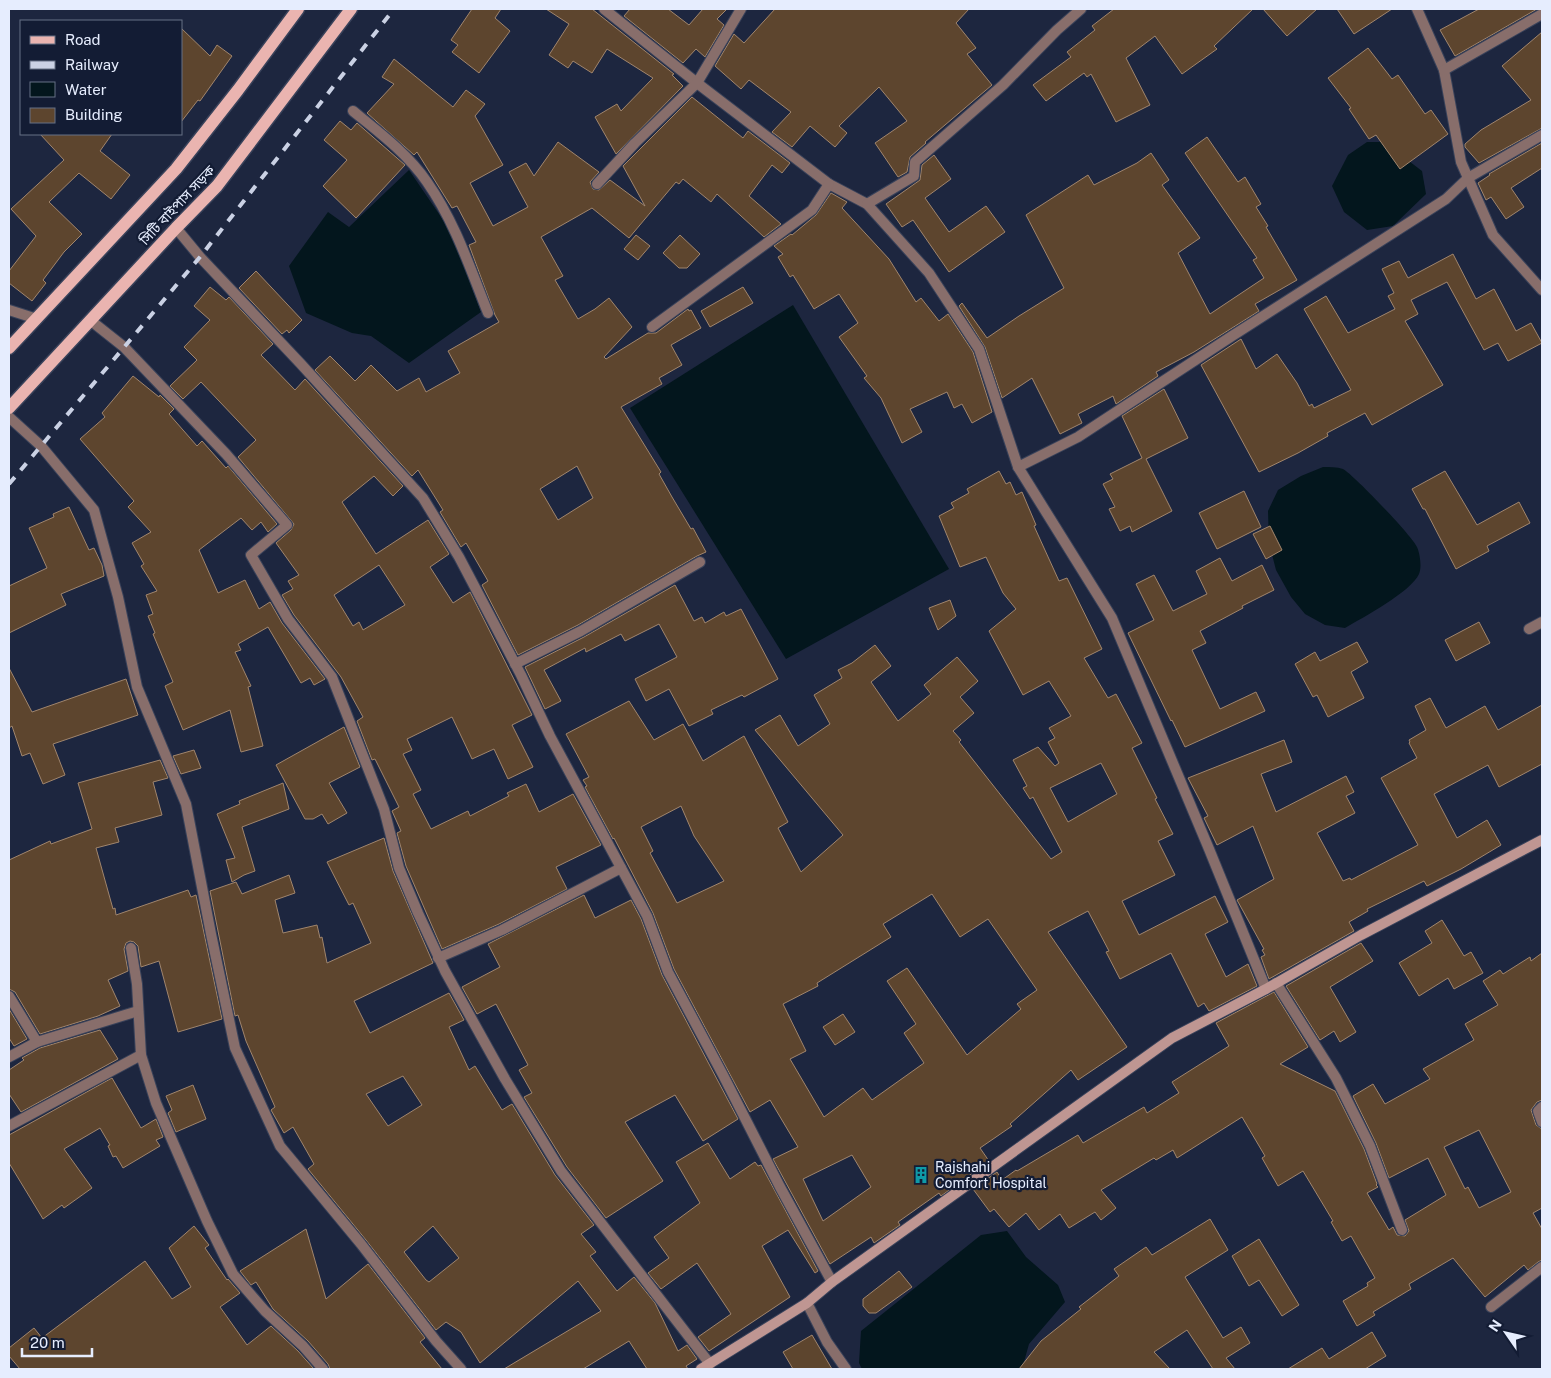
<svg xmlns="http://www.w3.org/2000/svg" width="1551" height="1378" viewBox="0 0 1551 1378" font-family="'Public Sans','Noto Sans Bengali',sans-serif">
<rect width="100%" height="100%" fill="#1d263f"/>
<g fill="#03161d">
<path d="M1367,142H1384L1422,171L1426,194L1393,226L1367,230L1344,212L1332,186L1348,155Z"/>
<path d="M409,170L452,233L481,312L409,363L371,336L352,333L306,313L289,266L328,212L349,227Z"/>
<path d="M793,305L949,569L786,659L630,408Z"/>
<path d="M1323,467C1329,467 1337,467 1343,469C1353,474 1413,537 1417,547C1420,554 1422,567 1419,574C1411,592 1362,618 1345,628L1325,625L1305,614L1291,597L1276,570L1269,543L1268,511L1278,490L1301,476Z"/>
<path d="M1007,1231L1026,1257L1058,1285L1065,1302L1029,1344L1022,1369H862L859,1363L861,1331L981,1235Z"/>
</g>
<g fill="#5d452e" stroke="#a0856d" fill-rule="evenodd">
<path d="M472,9H501L495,18L510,31L479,73L452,52L458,45L451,40Z"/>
<path d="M546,9H592L674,74L672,75L683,86L616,154L595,117L617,104L621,111L653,78L607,49L592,73L573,61L568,68L549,55L569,24Z"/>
<path d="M630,9H668L689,25L703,9H727L717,19L724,25L705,57L696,49L683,63L624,16Z"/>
<path d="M775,9H969L956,23L976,48L967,54L992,85L925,142L926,143L910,157L907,172L898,177L875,143L907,121L879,87L839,126L847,133L835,147L810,126L792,147L772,132L791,112L749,80L741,89L715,66L734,34L744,43Z"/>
<path d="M1114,9H1253L1214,46L1217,49L1182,74L1155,36L1126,58L1150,105L1116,122L1091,74L1087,77L1084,73L1046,101L1033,85L1071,57L1067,52L1095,30L1092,26Z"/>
<path d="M1263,9H1317L1287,36Z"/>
<path d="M1337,9H1392L1354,34Z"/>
<path d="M1479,9H1537L1455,56L1440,30Z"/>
<path d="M181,28L210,56L217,45L232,56L200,101L198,100L181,122Z"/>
<path d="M1542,32V128L1479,163L1465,147V144L1481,130L1531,100L1502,66Z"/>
<path d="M1368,48L1392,79L1398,75L1425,114L1431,110L1448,134L1400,169L1376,135L1369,139L1349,109L1351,108L1328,78Z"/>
<path d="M394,59L453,107L466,90L485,104L475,116L503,165L470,183L493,226L528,207L509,172L526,163L534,176L558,142L599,172L590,182L593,189L599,190L610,180L645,206L623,166L692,97L743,138L748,131L790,163L782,173L772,165L749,196L781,224L764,237L717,194L711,202L683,179L679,184L676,182L629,238L592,208L541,237L563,276L555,280L578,319L595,309L609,298L632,327L604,357L606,359L648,333H656L688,309L689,311L691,310L701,328L671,345L682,365L659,378L662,384L621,407L661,472L659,474L672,497L691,529L693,528L706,552L697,556L578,625L518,655L482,585L488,581L466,543L461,547L440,512L443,510L418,470L412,476L315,370L330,356L355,381L371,365L397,391L419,378L426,392L460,373L448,351L499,322L495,315L469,245L476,242L457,206L452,208L417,152L414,155L367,113L394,84L382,77ZM577,466L593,498L558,520L540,489Z"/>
<path d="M340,121L351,130L357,123L405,165L356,218L323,186L347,160L324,140Z"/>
<path d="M40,134H112L100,151L130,175L111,199L79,173L49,202L82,234L64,252L43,280L46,283L32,301L9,283V271L36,236L11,209L64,160Z"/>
<path d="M1207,137L1238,182L1245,177L1261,204L1256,207L1268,226L1266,227L1297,280L1255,304L1259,311L1194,352L1156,372L1158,376L1116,404L1113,396L1078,414L1082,423L1060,434L1032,378L1002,398L985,347L959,306L962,303L987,338L1019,316L1064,288L1026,215L1088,175L1094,185L1137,163L1151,153L1169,180L1162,185L1200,238L1178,253L1210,314L1264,278L1253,260L1257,258L1185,153Z"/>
<path d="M1542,143V168L1511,188L1524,207L1506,219L1491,197L1486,200L1478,183L1490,175L1489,174Z"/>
<path d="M934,155L951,179L925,198L949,232L986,206L1005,232L949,272L913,220L902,227L886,204L920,180L922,165Z"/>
<path d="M831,193L847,202L842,208L889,259L916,302L921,298L939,321L948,314L973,352L992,412L972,423L962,404L954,408L947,392L910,409L922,432L902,443L881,398L864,378L867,376L839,337L858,323L839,294L814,309L793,275L790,277L778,257L783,254L774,246L791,234L792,235L816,215Z"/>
<path d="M636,235L650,246L638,260L624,249Z"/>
<path d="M680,235L700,254L687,268H679L663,253Z"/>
<path d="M1453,254L1476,299L1494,289L1516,331L1531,323L1542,343L1508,361L1498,343L1484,350L1447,282L1411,300L1418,314L1405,321L1443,385L1372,425L1365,413L1327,433L1328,436L1298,453L1259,472L1201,365L1241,339L1256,369L1277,354L1297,383L1309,406L1312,404L1314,408L1351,390L1304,309L1326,296L1348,333L1395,309L1388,296L1394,293L1382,269L1399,261L1408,278Z"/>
<path d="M256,271L302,320L289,333L287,330L282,334L239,288Z"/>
<path d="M210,287L226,300L229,297L273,344L261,355L295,390L305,379L403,486L393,496L374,476L342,502L376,554L428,520L449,554L430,567L453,603L470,592L532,715L512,725L533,767L508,779L494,749L472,759L452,717L407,739L412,750L403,754L421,790L413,794L431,829L468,811L470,816L509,796L507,793L526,784L539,812L573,794L601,845L556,867L567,889L499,924L442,949L406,866L397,833L401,831L392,811L399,807L375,759L372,760L357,721L363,717L341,677L294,615L282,595L293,589L288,581L299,575L276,543L291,530L294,524L238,457L256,440L201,382L183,399L170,386L197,360L184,347L210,320L194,306ZM379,565L405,605L363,630L359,622L353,626L334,595Z"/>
<path d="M743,287L753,303L710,327L701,311Z"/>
<path d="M133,376L159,397L160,395L174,409L169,414L197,446L202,441L226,468L228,466L277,524L268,532L261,522L252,530L241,518L199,550L218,593L245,580L259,609L270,602L282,623L325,679L314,685L310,678L301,683L268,627L238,644L241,650L235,652L251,686L248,687L263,746L241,752L230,710L183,730L165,686L173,682L153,634L155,633L148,616L153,614L146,595L157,591L141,566L144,564L132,543L151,532L128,507L134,501L80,439L105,417L102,413Z"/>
<path d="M1164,389L1188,438L1146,459L1172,511L1132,532L1130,526L1120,531L1109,509L1115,507L1103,484L1113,479L1110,474L1142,458L1122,416Z"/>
<path d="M999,471L1006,484L1010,482L1016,495L1022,492L1036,525L1034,526L1059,581L1067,578L1102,649L1084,658L1108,698L1116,694L1142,743L1132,748L1157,798L1155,799L1173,834L1158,841L1175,875L1122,901L1139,935L1215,896L1228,922L1205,934L1226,977L1248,964L1257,986L1209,1011L1204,1003L1198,1007L1171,953L1120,979L1106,952L1109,951L1088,911L1048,932L1127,1047L1078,1080L1071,1070L1010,1124L1012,1126L980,1148L989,1161L941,1196L939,1193L898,1222L900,1225L874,1243L871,1237L830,1264L773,1159L798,1147L770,1100L750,1112L674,969L653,913L614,838L613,839L585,787L587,786L583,780L589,777L566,734L629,701L654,740L683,724L703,761L744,736L788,822L778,828L801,872L843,835L755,730L780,715L798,746L830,724L814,695L842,678L838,670L852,663L875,645L891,666L871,682L898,721L931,694L924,685L957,657L978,681L960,697L974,713L953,731L961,740L959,742L1051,859L1062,852L1033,797L1030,799L1023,788L1027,786L1013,760L1038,747L1055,766L1059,763L1048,742L1055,738L1049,728L1071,716L1049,681L1023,695L989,631L1016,609L1003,593L986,557L960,567L939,516L954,508L951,503L969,493L967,489ZM1101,763L1117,794L1068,822L1050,788ZM681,806L694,836L724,881L677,903L650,853L653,851L641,827ZM932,894L960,937L988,919L1037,990L1017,1004L1021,1009L967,1055L907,968L887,981L916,1024L904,1033L924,1063L872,1100L863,1088L824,1117L790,1059L806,1051L783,1004L818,986L817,983L891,937L883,924ZM852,1155L871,1187L823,1221L803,1179Z"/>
<path d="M1445,471L1477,525L1519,502L1530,523L1487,546L1489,551L1456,569L1425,509H1423L1412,489Z"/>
<path d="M1244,491L1261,527L1217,549L1199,513Z"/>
<path d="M69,507L89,550L94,548L102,565L104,576L61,594L66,605L9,633V586L47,568L29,528L54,517L53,514Z"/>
<path d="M1270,526L1282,550L1266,559L1253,534Z"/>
<path d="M1220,558L1232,581L1262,565L1274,590L1242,606L1243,608L1200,631L1206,643L1192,650L1220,709L1256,692L1265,711L1185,747L1172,720L1171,721L1128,633L1154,620L1136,584L1154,575L1173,611L1207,594L1196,571Z"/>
<path d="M675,585L694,621L702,617L705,623L724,612L726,616L741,609L778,679L744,697L742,695L711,710L713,714L689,726L669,689L646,701L635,679L677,657L659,624L625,641L621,634L586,652L585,648L544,670L561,701L545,709L525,667L584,637Z"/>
<path d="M950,600L956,616L938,630L929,608Z"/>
<path d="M1479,622L1490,643L1456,661L1445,640Z"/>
<path d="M1357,642L1368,662L1351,672L1364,698L1328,717L1317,695L1313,697L1295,664L1315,652L1320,661Z"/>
<path d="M9,668L32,712L126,679L138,715L53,744L65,775L43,784L30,753L22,756L12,726L9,728Z"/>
<path d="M1430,698L1446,728L1485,706L1498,730L1542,705V764L1499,787L1488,765L1434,794L1457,838L1487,820L1501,845L1461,869L1427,886L1424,881L1367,909L1368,911L1349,922L1354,931L1269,979L1261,957L1265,955L1262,950L1264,949L1237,900L1274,879L1253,826L1217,845L1204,818L1208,816L1188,778L1284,740L1292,762L1261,774L1276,812L1346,776L1354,792L1346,796L1355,813L1317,833L1343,881L1350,878L1351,880L1418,845L1381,778L1417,758L1409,743L1410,742L1409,740L1426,730L1415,706Z"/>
<path d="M344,727L360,767L329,783L347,813L328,824L322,814L313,819H305L276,765Z"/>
<path d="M194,750L201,768L181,774L173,756Z"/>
<path d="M160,760L168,778L153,782L162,815L115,828L119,842L96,848L113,909L115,908L116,915L188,890L191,897L196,895L222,1019L178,1032L159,961L141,967L138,946L134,942L130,941L126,943L124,949L128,971L108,980L120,1006L98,1016L40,1034L15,992L9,989V860L50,841L51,844L92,829L78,783Z"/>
<path d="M283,783L289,809L242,827L255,871L244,875L232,882L226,860L235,858L217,814L240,804L239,801Z"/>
<path d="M384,838L393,871L433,963L354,1001L370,1033L449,993L464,1020L449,1027L469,1070L475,1066L502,1110L512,1104L555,1175L594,1225L581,1234L596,1252L590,1256L617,1291L634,1277L655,1303L678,1351L687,1345L697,1359L686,1366L688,1369H647L629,1341L583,1369H504L601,1311L578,1281L480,1363L461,1332L446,1322L436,1330L366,1240L308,1169L314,1164L293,1127L284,1133L271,1110L275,1107L246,1041L238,1015L235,1016L210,891L236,882L242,894L289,875L295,893L275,900L283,933L317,925L320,938L322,937L327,963L371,943L353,903L349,905L327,862ZM403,1076L422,1105L388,1126L366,1094ZM433,1226L459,1258L429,1282L426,1280L404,1252Z"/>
<path d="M584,895L595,918L631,900L641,919L662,975L738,1119L703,1141L675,1095L625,1122L663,1181L606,1218L567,1167L524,1097L532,1093L519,1070L528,1065L496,1004L477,1014L462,987L500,967L488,944Z"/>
<path d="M1442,920L1464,956L1471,952L1483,973L1454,989L1448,978L1419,996L1399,963L1432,943L1425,931Z"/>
<path d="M1361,943L1373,961L1330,987L1356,1032L1340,1042L1334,1031L1320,1040L1286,986Z"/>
<path d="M1542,953V1100L1537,1102L1531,1110L1536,1125L1542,1129V1208L1533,1213L1542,1229V1260L1538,1262L1528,1270L1524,1265L1485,1297L1453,1258L1409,1284L1411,1289L1373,1312L1375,1315L1357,1326L1343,1301L1368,1286L1367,1283L1375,1278L1351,1236L1342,1241L1331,1222L1333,1221L1303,1171L1278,1186L1262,1158L1265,1156L1242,1117L1177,1158L1173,1150L1156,1160L1154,1158L1101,1190L1116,1208L1101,1220L1095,1212L1069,1228L1060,1214L1039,1230L1026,1213L1009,1227L994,1209L990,1212L973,1189L997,1172L1002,1180L1016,1170L1017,1171L1078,1135L1083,1143L1144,1107L1147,1113L1179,1093L1172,1082L1229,1046L1216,1023L1274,992L1308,1047L1280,1064L1335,1091L1364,1149L1377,1184L1376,1185L1378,1187L1367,1193L1389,1230L1393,1227L1397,1235L1405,1236L1409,1231L1405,1220L1446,1195L1428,1158L1389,1178L1376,1143L1353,1096L1373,1084L1385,1104L1430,1079L1423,1069L1474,1040L1465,1024L1498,1005L1483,981L1500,970L1503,974L1530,957L1531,961ZM1479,1130L1511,1192L1479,1208L1468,1187L1465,1189L1444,1147Z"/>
<path d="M9,1009L27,1039L14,1046L9,1038Z"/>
<path d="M843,1014L855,1032L835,1045L823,1027Z"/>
<path d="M100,1030L118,1059L21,1112L9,1094V1070L24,1060L22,1058L40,1048Z"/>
<path d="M112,1078L141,1128L156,1119L163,1137L156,1140L160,1146L123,1168L116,1156L113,1157L108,1146L110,1145L100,1128L64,1149L92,1188L64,1208L62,1205L43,1219L9,1163V1135Z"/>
<path d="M193,1085L206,1119L176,1132L168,1113L172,1110L166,1096Z"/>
<path d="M708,1143L730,1179L755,1162L758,1166L761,1165L818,1271L815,1273L788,1230L762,1246L790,1297L709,1351L698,1337L731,1314L697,1263L661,1289L648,1273L669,1258L654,1237L700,1203L676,1162Z"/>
<path d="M1210,1219L1228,1250L1185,1277L1223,1338L1241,1327L1250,1343L1226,1358L1235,1369H1213L1187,1330L1154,1352L1170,1369H1019L1041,1341L1081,1309L1079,1307L1119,1276L1114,1269L1146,1247L1152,1255Z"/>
<path d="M194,1226L209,1245L205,1248L227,1280L228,1279L240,1293L220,1307L247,1345L271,1326L298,1351L314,1369H20L9,1356V1348L34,1328L42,1338L145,1261L172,1299L191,1287L169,1248Z"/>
<path d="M306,1229L326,1299L368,1264L425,1338L420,1342L442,1369H330L328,1364L308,1341L273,1309L256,1282L251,1285L240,1271Z"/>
<path d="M1259,1239L1299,1305L1282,1316L1259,1280L1249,1286L1232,1256Z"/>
<path d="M899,1271L912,1287L876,1313H869L863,1306V1299Z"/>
<path d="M1372,1332L1386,1356L1365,1369H1288L1322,1348L1329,1359Z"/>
<path d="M812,1335L832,1369H793L783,1352Z"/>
</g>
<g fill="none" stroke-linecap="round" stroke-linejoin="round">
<g stroke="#39425a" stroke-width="12">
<g id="street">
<path d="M604,9L697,83L829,184L867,204L929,273L979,349L1018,467L1112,618L1209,849L1266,989"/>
<path d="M1417,9L1444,70L1461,162L1493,235L1542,290"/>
<path d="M1444,70L1542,14"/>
<path d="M353,111C379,132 408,154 427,182C455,222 470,268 488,313"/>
<path d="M597,184L635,143L697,83L741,9"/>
<path d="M867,204L914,176L915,162L1003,85L1057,30L1081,9"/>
<path d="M176,228L200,257L300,363L423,498L459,557L521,675L550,736L647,916L668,972L723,1075L780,1187L832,1282"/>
<path d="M9,310L37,319"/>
<path d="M90,320L124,347L226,454L287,525L251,555L288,619L332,677L384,809L399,868L418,913L445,971L505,1079L561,1171L710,1364"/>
<path d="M652,327L812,210L829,184"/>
<path d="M9,417L41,446L94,510L118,597L137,687L186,804L211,934L235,1048L280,1146L361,1244L436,1341L461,1369"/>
<path d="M1018,467L1078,437L1232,336L1446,199L1468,178L1542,135"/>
<path d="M1529,629L1542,622"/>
<path d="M515,664L581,631L700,562"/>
<path d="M131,948L137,984L141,1055L156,1103L207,1221L233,1274L265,1311L303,1346L323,1369"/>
<path d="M438,958L502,930L621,868"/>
<path d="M1276,983L1336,1078L1370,1146L1402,1230"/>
<path d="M9,996L37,1042"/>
<path d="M9,1057L37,1042L138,1011"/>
<path d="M1542,1107L1538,1111L1542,1122"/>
<path d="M9,1126L141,1055"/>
<path d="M807,1303L827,1342L846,1369"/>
<path d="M1491,1307L1542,1267"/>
</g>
</g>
<g stroke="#39425a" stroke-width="12">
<path id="secondary" d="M701,1369L807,1303L832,1282L1172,1038L1266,989L1361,935L1542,840"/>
</g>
<g stroke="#39425a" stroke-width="15">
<g id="primary">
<path d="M9,348L176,169L238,90L298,9"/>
<path d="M9,408L176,228L217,186L351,9"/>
</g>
</g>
<use href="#street" stroke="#886e6b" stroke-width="10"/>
<use href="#secondary" stroke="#bf9692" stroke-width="10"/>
<use href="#primary" stroke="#eab4b0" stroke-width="12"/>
<path stroke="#cad1e4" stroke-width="4" stroke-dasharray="9 9" stroke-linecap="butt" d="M9,484L200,257L394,9"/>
</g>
<defs>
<g id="building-bare" transform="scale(1.35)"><path d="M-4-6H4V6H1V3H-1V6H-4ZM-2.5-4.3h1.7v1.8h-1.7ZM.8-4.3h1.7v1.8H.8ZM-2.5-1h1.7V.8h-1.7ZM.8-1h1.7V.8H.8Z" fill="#0f9aa8" stroke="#131c34" stroke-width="2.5" paint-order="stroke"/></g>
</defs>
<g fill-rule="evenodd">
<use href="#building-bare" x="921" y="1175"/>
</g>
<g text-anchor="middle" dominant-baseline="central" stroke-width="4.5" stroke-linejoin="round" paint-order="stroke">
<g font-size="14" fill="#e6edfe" stroke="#131c34">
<text transform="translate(177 205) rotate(-47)">সিটি বাইপাস সড়ক</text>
</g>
<g font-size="14" fill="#e6edfe" stroke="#131c34" text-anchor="start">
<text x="935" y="1167">Rajshahi<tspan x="935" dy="16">Comfort Hospital</tspan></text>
</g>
</g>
<rect width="1551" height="1378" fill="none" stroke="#e6edfe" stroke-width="20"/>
<rect x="20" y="20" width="162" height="115" fill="#131c34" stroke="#677085"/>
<rect x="30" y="36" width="25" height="8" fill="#eab4b0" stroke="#677085"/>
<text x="65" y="45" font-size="15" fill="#e6edfe">Road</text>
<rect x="30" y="61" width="25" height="8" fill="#cad1e4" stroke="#677085"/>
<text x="65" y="70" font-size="15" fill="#e6edfe">Railway</text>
<rect x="30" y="82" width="25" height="15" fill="#03161d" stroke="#677085"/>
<text x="65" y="95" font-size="15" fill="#e6edfe">Water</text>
<rect x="30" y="108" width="25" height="15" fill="#5d452e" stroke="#677085"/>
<text x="65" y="120" font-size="15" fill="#e6edfe">Building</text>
<g transform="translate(1506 1333) rotate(304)" stroke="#131c34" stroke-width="4" paint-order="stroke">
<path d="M0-4L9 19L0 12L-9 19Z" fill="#e6edfe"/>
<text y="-8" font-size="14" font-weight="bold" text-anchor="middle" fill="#e6edfe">N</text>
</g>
<path d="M22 1348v8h70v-8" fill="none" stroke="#e6edfe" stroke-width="2.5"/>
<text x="30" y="1348" font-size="15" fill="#e6edfe" stroke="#131c34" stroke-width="4" paint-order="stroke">20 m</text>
</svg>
